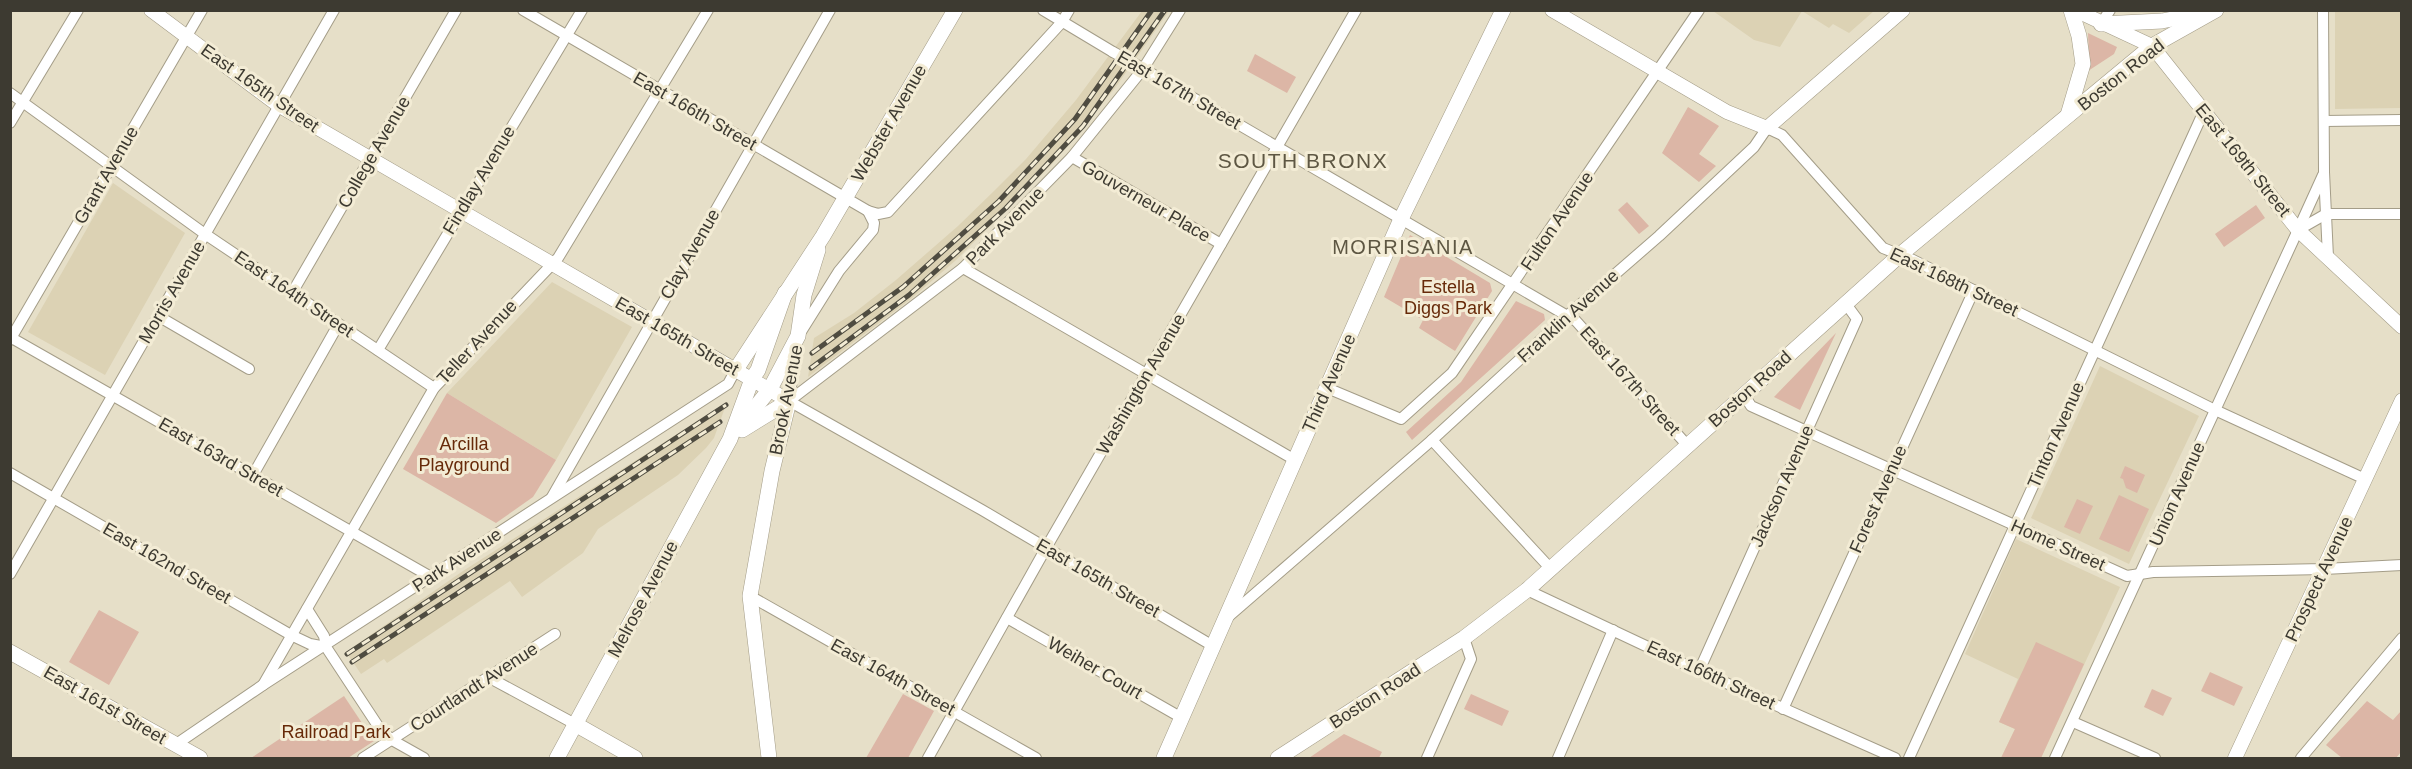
<svg xmlns="http://www.w3.org/2000/svg" width="2412" height="769" viewBox="0 0 2412 769" font-family="Helvetica,sans-serif">
<rect width="100%" height="100%" fill="#e6dfc8"/>
<g fill="#dcd2b4">
<path d="M1142,11H1169L1115,88L1052,164L955,261L912,298L808,377L814,338L854,313L896,280L958,226L994,191L1026,159L1076,100Z"/>
<path d="M1713,11H1874L1849,33L1833,24L1829,28L1802,11L1780,47L1754,40Z"/>
<path d="M2335,11H2401V108L2335,109Z"/>
<path d="M113,183L185,233L105,375L28,332Z"/>
<path d="M552,282L632,327L556,460L447,393Z"/>
<path d="M2100,366L2199,416L2129,564L2031,518Z"/>
<path d="M727,402L714,438L706,448L678,475L598,529L583,553L576,558L522,597L510,581L387,663L384,659L361,674L346,652L463,571Z"/>
<path d="M2016,539L2120,587L2041,758H2001L2015,729L1999,722L2018,679L1965,654Z"/>
</g>
<g fill="#dcb6a6">
<path d="M2088,33L2117,47L2114,54L2088,71L2089,57Z"/>
<path d="M1255,54L1296,77L1287,93L1247,71Z"/>
<path d="M1688,107L1719,126L1699,154L1716,166L1699,182L1662,153Z"/>
<path d="M1627,202L1649,226L1639,234L1618,210Z"/>
<path d="M2256,205L2265,218L2224,247L2215,234Z"/>
<path d="M1410,235L1490,283L1492,291L1455,351L1419,328L1423,320L1384,297Z"/>
<path d="M1516,301L1544,314L1545,320L1412,440L1406,432L1461,382Z"/>
<path d="M1836,333L1800,410L1774,397Z"/>
<path d="M447,393L556,460L533,497L496,523L403,469Z"/>
<path d="M2125,466L2145,475L2137,493L2126,488L2123,479L2120,478Z"/>
<path d="M2119,495L2149,509L2129,552L2099,539Z"/>
<path d="M2077,499L2093,506L2080,534L2064,527Z"/>
<path d="M99,610L139,632L109,685L69,662Z"/>
<path d="M2036,642L2084,664L2041,758H2001L2015,729L1999,722Z"/>
<path d="M2210,672L2243,687L2234,706L2201,691Z"/>
<path d="M2152,689L2172,698L2163,716L2144,707Z"/>
<path d="M903,694L934,711L908,758H866Z"/>
<path d="M1471,694L1509,711L1502,726L1464,709Z"/>
<path d="M344,696L374,741L348,758H251Z"/>
<path d="M2367,701L2393,720L2401,711V752L2396,758H2342L2326,745Z"/>
<path d="M1344,734L1382,752L1379,758H1309Z"/>
</g>
<g fill="none" stroke-linecap="round" stroke-linejoin="round">
<g stroke="#a49d88" stroke-width="12">
<g id="minor">
<path d="M523,10L868,211L878,214L888,212L1062,22L1069,10"/>
<path d="M1043,10L1113,52"/>
<path d="M2323,10L2324,172L2328,257"/>
<path d="M2101,24L2110,10"/>
<path d="M1135,64L1576,321L1687,445"/>
<path d="M10,93L205,234L434,388"/>
<path d="M2324,121L2402,120"/>
<path d="M10,123L78,10"/>
<path d="M1072,157L1221,244"/>
<path d="M2298,230L2323,175"/>
<path d="M963,268L1295,460"/>
<path d="M292,293L456,10"/>
<path d="M158,316L249,369"/>
<path d="M802,330L839,271L873,230L874,223L868,211"/>
<path d="M10,337L431,577"/>
<path d="M10,340L202,10"/>
<path d="M378,350L582,10"/>
<path d="M1327,388L1401,419L1452,373L1699,10"/>
<path d="M1744,395L1751,406L2127,576L2153,572L2324,569L2402,565"/>
<path d="M789,401L963,268L1072,157L1143,69L1180,10"/>
<path d="M789,401L982,510L1213,646"/>
<path d="M789,401L797,345"/>
<path d="M1432,440L1550,568"/>
<path d="M10,473L291,635L310,644L326,647"/>
<path d="M253,475L338,325"/>
<path d="M552,497L830,10"/>
<path d="M10,574L334,10"/>
<path d="M1527,590L1699,671L1895,758"/>
<path d="M750,596L1036,758"/>
<path d="M307,609L324,636L326,647L380,729L392,740L424,758"/>
<path d="M1228,617L1432,440L1567,316L1659,236L1754,147L1767,128L1782,135L1883,248L1913,260L2215,410L2365,479"/>
<path d="M1007,618L1182,718"/>
<path d="M1699,671L1857,319L1846,304"/>
<path d="M490,678L575,724"/>
<path d="M263,685L434,388L558,258L708,10"/>
<path d="M1783,709L1974,290"/>
<path d="M2073,722L2155,758"/>
<path d="M175,745L263,685L728,384L735,371"/>
<path d="M363,758L555,634"/>
<path d="M928,758L1046,548L1356,10"/>
<path d="M1427,758L1471,659L1464,638"/>
<path d="M1558,758L1613,630"/>
<path d="M1909,758L2204,111"/>
<path d="M2055,758L2298,230L2326,214H2402"/>
<path d="M2301,758L2402,638"/>
</g>
</g>
<g stroke="#a49d88" stroke-width="15">
<g id="tertiary">
<path d="M151,10L278,105L789,401"/>
<path d="M1552,10L1727,112L1767,128L1903,10"/>
<path d="M2075,10L2152,46L2298,230L2402,327"/>
<path d="M2235,758L2402,400"/>
</g>
</g>
<g stroke="#a49d88" stroke-width="16">
<g id="secondary">
<path d="M2101,24L2162,21L2203,13"/>
<path d="M2068,115L2083,64L2079,36L2071,10"/>
<path d="M735,371L823,236L955,10"/>
<path d="M739,428L770,389L798,336L804,295L818,250"/>
<path d="M742,430L789,401"/>
<path d="M10,652L200,758"/>
<path d="M575,724L635,758"/>
<path d="M557,758L730,439L752,379L758,370L785,293"/>
<path d="M769,758L750,596L772,471L789,401"/>
<path d="M1164,758L1401,219L1503,10"/>
<path d="M1278,758L1464,638L1527,590L1901,254L2152,46L2216,10"/>
</g>
</g>
<use href="#minor" stroke="#fff" stroke-width="10"/>
<use href="#tertiary" stroke="#fff" stroke-width="14"/>
<use href="#secondary" stroke="#fff" stroke-width="15"/>
<g stroke="#4f4c41" stroke-width="5">
<g id="rail">
<path d="M812,353L903,287L999,201L1075,119L1152,10"/>
<path d="M811,368L909,295L1006,208L1083,126L1165,10"/>
<path d="M347,654L726,405"/>
<path d="M352,662L720,422"/>
</g>
</g>
<use href="#rail" stroke="#f3ecd5" stroke-width="3" stroke-dasharray="9" stroke-linecap="butt"/>
<g stroke="#a49d88" stroke-width="12" stroke-linecap="butt">
<path id="minor-bridge" d="M1113,52L1135,64"/>
</g>
<use href="#minor-bridge" stroke="#fff" stroke-width="10"/>
</g>
<g text-anchor="middle" dominant-baseline="central" stroke-width="6" stroke-linejoin="round" paint-order="stroke">
<g font-size="18" fill="#3d3a31" stroke="#f3ecd5">
<text transform="translate(2121 75) rotate(-38)">Boston Road</text>
<text transform="translate(260 88) rotate(35)">East 165th Street</text>
<text transform="translate(1179 90) rotate(30)">East 167th Street</text>
<text transform="translate(695 111) rotate(30)">East 166th Street</text>
<text transform="translate(889 123) rotate(-60)">Webster Avenue</text>
<text transform="translate(374 152) rotate(-60)">College Avenue</text>
<text transform="translate(2243 160) rotate(51)">East 169th Street</text>
<text transform="translate(106 175) rotate(-60)">Grant Avenue</text>
<text transform="translate(479 180) rotate(-59)">Findlay Avenue</text>
<text transform="translate(1146 201) rotate(30)">Gouverneur Place</text>
<text transform="translate(1557 221) rotate(-56)">Fulton Avenue</text>
<text transform="translate(1005 226) rotate(-45)">Park Avenue</text>
<text transform="translate(690 254) rotate(-60)">Clay Avenue</text>
<text transform="translate(1954 282) rotate(25)">East 168th Street</text>
<text transform="translate(172 292) rotate(-60)">Morris Avenue</text>
<text transform="translate(294 294) rotate(34)">East 164th Street</text>
<text transform="translate(1568 316) rotate(-42)">Franklin Avenue</text>
<text transform="translate(677 336) rotate(30)">East 165th Street</text>
<text transform="translate(477 342) rotate(-47)">Teller Avenue</text>
<text transform="translate(1630 381) rotate(48)">East 167th Street</text>
<text transform="translate(1329 383) rotate(-66)">Third Avenue</text>
<text transform="translate(1141 384) rotate(-60)">Washington Avenue</text>
<text transform="translate(1750 389) rotate(-42)">Boston Road</text>
<text transform="translate(786 400) rotate(-79)">Brook Avenue</text>
<text transform="translate(2056 435) rotate(-66)">Tinton Avenue</text>
<text transform="translate(221 457) rotate(30)">East 163rd Street</text>
<text transform="translate(1782 486) rotate(-66)">Jackson Avenue</text>
<text transform="translate(2177 494) rotate(-66)">Union Avenue</text>
<text transform="translate(1878 499) rotate(-66)">Forest Avenue</text>
<text transform="translate(2058 545) rotate(24)">Home Street</text>
<text transform="translate(457 560) rotate(-33)">Park Avenue</text>
<text transform="translate(167 563) rotate(30)">East 162nd Street</text>
<text transform="translate(1098 578) rotate(30)">East 165th Street</text>
<text transform="translate(2319 579) rotate(-65)">Prospect Avenue</text>
<text transform="translate(643 599) rotate(-62)">Melrose Avenue</text>
<text transform="translate(1095 668) rotate(30)">Weiher Court</text>
<text transform="translate(1711 675) rotate(25)">East 166th Street</text>
<text transform="translate(893 677) rotate(29)">East 164th Street</text>
<text transform="translate(474 687) rotate(-33)">Courtlandt Avenue</text>
<text transform="translate(1375 696) rotate(-33)">Boston Road</text>
<text transform="translate(105 705) rotate(30)">East 161st Street</text>
</g>
<g font-size="18" fill="#672a09" stroke="#f3ecd5">
<text x="1448" y="287">Estella<tspan x="1448" dy="21">Diggs Park</tspan></text>
<text x="464" y="444">Arcilla<tspan x="464" dy="21">Playground</tspan></text>
<text x="336" y="732">Railroad Park</text>
</g>
<g font-size="20" letter-spacing="1.5" fill="#5e5743" stroke="#f3ecd5">
<text x="1403" y="247">MORRISANIA</text>
</g>
<g font-size="21" letter-spacing="1.5" fill="#5e5743" stroke="#f3ecd5">
<text x="1303" y="160">SOUTH BRONX</text>
</g>
</g>
<rect width="2412" height="769" fill="none" stroke="#3d3a31" stroke-width="24"/>
</svg>
